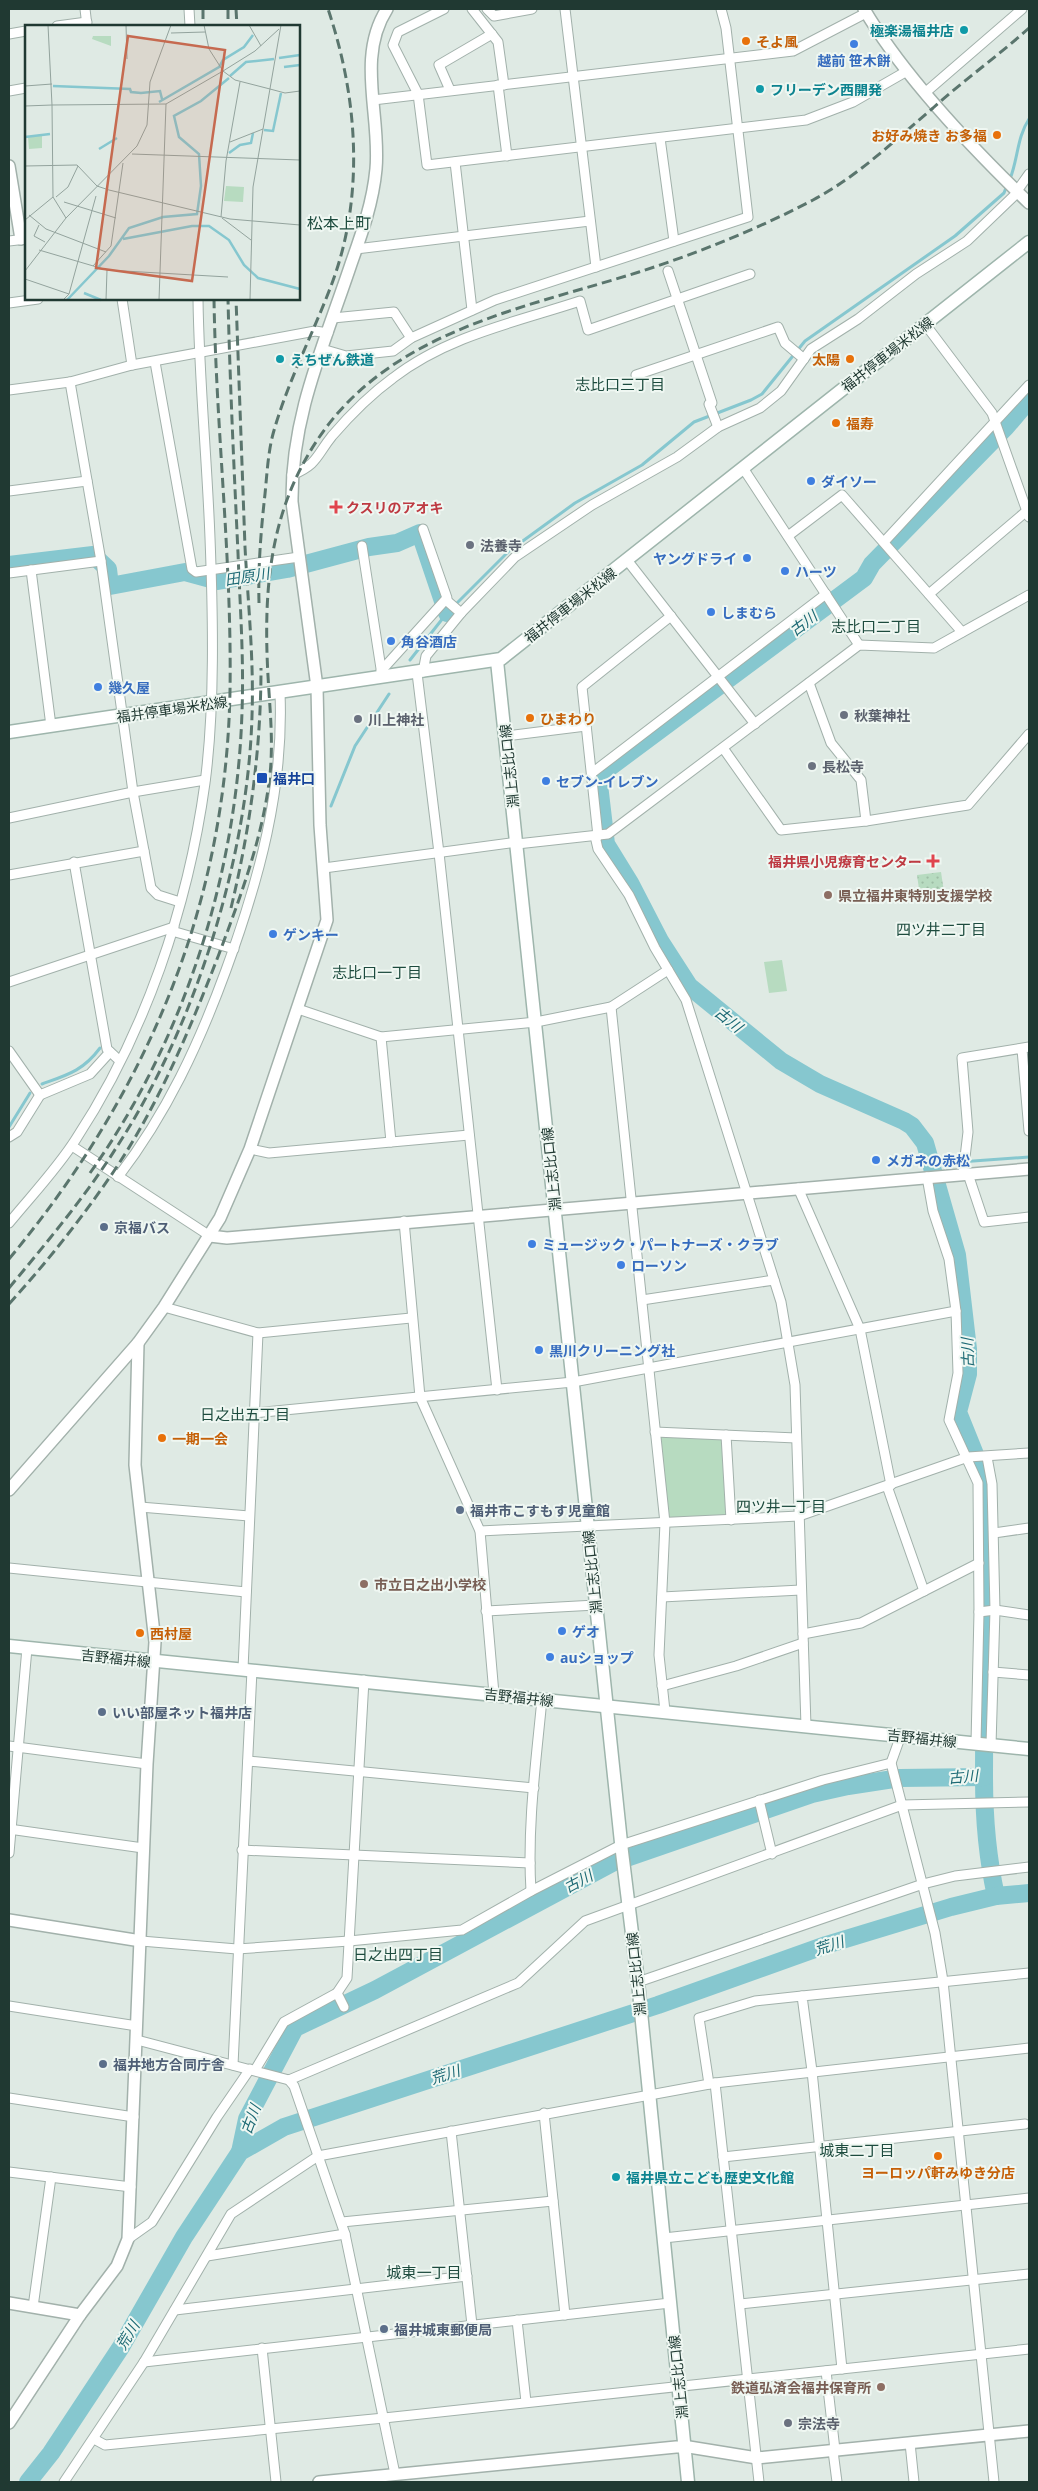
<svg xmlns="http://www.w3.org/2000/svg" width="1038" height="2491" viewBox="0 0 1038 2491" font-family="'Open Sans','Noto Sans JP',sans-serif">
<defs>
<pattern id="grass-dots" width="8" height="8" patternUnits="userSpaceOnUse" patternTransform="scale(1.25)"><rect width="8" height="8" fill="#b7dbc0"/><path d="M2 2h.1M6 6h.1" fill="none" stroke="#9dbda5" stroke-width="1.8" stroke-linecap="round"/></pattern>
</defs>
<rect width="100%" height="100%" fill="#dfeae4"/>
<path fill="url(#grass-dots)" d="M941,872L944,892L920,896L917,875Z"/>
<g fill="#b7dbc0">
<path d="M782,960L787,991L769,993L764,962Z"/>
<path d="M655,1432L726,1435L731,1520L665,1523Z"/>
</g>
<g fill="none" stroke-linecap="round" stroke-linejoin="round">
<g stroke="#86c7cf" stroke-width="3">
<path d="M1010,179C1018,159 1017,137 1029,119"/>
<path d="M410,660L447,613L509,551L575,503L642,465L694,422L751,400L762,394L805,341L955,236L1004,193L1007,185"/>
<path d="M331,806L355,746L389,694"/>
<path d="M42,1084C67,1075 83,1071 100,1048"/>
<path d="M9,1127L30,1093"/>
<path d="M932,1164L1029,1157"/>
</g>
<g stroke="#86c7cf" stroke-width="18">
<path d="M9,565L93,555L108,569L110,586L185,572L218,581L287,569L369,547L397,543L420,533L447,613"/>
<path d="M984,1777C984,1819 987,1856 996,1896"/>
<path d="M240,2152L247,2119L295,2028L375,1990L612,1863L812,1794L848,1786L900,1778L984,1777L985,1479L958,1412L968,1374V1349L957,1255L925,1143L912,1126L904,1121L820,1084L781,1061L689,986L660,941L630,883L606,844L598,776L864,578L872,564L1006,427L1029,400"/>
<path d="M28,2482L51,2453L121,2347L184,2237L240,2152L284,2127L658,2005L826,1945L951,1907L996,1896L1029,1893"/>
</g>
<g stroke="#a2b1ab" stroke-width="11">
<g id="minor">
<path d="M85,9L87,26"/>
<path d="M189,9L190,26"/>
<path d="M444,9L398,32L393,45L418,94L427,165L806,120L853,102L907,71"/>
<path d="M472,9L498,42L504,85"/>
<path d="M487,9L494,16L532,9"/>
<path d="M565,9L596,267"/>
<path d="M57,26L87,22"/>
<path d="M9,34L26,31"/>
<path d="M498,85L507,156"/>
<path d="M450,90L439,65L492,34"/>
<path d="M9,91L26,88"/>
<path d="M926,92L1022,9"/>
<path d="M373,100L793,51L866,13"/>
<path d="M660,138L674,241"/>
<path d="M455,162L472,310"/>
<path d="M1017,191L1029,174"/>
<path d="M9,241L26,239"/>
<path d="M356,249L590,221"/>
<path d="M668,271L712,403L709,404L718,427"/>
<path d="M122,299L132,365"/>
<path d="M9,303L38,299"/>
<path d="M333,318L394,312L411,338"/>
<path d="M925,324L992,413L1029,517"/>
<path d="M322,349L346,356L393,351L411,338L495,300L748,217L726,28L721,9"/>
<path d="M155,362L192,569L196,572L299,557"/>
<path d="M636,375L778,327L785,343L804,359"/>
<path d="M70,382L101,561L133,792L151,888L158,895L180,902"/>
<path d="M9,390L70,382L132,365L315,331L328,333"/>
<path d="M743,468L859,645"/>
<path d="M292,475C318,464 316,456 332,436C350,415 371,394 393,378C447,336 516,322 580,301L588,330L750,274"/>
<path d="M9,491L87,481"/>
<path d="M788,536L842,495L962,632"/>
<path d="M884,542L1029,385"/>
<path d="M362,546L382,675"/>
<path d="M627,560L755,724"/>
<path d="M31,570L51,726"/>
<path d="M9,573L101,561"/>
<path d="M929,594L1029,509"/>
<path d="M446,600L461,613"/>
<path d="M381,671L447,598L423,529"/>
<path d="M423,672L426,656L461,613L515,557L592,505L677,457L718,427L760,408L781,391L811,349L858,319L916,274L967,241L1018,192"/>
<path d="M417,673L439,853L497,1390"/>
<path d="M809,683L831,743L861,780L866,821"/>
<path d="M506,736L586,726"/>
<path d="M723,748L781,830L866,821L968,805L1029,734"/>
<path d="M592,773L826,594"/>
<path d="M9,818L133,792L205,780"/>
<path d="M595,836L598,849L629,895L655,948L686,1000L781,1302L795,1385L806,1726"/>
<path d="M598,836L582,687L671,616"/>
<path d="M517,844L608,834L859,645L934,648L1029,595"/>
<path d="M74,862L107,1049L120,1061"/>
<path d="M324,868L517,842"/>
<path d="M9,875L144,851"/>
<path d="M172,931L234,949"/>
<path d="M9,982L174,927"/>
<path d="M611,1007L665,1523L659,1655L665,1711"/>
<path d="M298,1009L381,1037L536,1022L611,1007L668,970"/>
<path d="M381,1037L391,1142"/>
<path d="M1022,1049L1029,1131"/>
<path d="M9,1051L40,1095L90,1074L110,1052"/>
<path d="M9,1137L17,1132L40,1095"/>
<path d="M72,1146L210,1236"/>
<path d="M250,1149L269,1153L469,1135"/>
<path d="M963,1174L968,1132L962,1058L1029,1047"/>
<path d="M968,1174L984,1222L1029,1217"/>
<path d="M118,1177C167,1113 199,1044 226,970C259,880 284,789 280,693"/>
<path d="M927,1177L933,1211L949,1259L956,1311L958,1373L949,1420L978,1483L979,1612L976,1743"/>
<path d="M798,1188L860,1329L891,1485"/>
<path d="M404,1221L420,1397L480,1531L494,1694"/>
<path d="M9,1223C31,1196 57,1169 76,1139C145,1034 188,907 205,783C215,707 213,615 210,538C207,458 199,379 198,299"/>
<path d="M642,1300L774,1280"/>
<path d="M164,1307L258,1333L411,1318"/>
<path d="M253,1413L573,1382L956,1311"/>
<path d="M655,1432L796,1438"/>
<path d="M726,1435L731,1520"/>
<path d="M987,1457L992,1484L995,1610L991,1745"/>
<path d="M887,1486L924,1591"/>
<path d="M140,1507L249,1516"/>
<path d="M480,1531L799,1516L968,1457L1029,1453"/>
<path d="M994,1533L1029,1528"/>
<path d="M9,1568L246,1592"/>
<path d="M662,1597L801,1590"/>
<path d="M486,1611L596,1605"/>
<path d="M979,1612L995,1610L1029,1615"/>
<path d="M803,1634L861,1623L979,1563"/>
<path d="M243,1669L258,1333"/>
<path d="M993,1672L1029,1675"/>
<path d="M662,1686L736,1666L803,1643"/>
<path d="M901,1735L891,1763L935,1933L943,1981L994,2482"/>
<path d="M9,1746L147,1764"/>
<path d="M248,1761L534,1788"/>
<path d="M759,1800L772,1854"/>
<path d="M9,1829L143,1848"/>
<path d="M242,1850L530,1863"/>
<path d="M9,1853L27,1648"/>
<path d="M531,1891C527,1827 536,1762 542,1699"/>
<path d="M141,1941L237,1949L349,1941L462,1930L531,1891L621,1845L823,1780L891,1763"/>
<path d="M638,1982L923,1884L955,1876L1029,1867"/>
<path d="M337,1993L344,2007"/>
<path d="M9,2006L137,2026"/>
<path d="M137,2040L289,2080L518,1983L585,1921L902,1805L1029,1802"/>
<path d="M233,2065L252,1670"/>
<path d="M255,2070L284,2022L337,1993L347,1978L364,1680"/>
<path d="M289,2080L294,2086L345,2234L395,2474"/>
<path d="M715,2083L759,2482"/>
<path d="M709,2084L699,2018L755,2001L802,1996"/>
<path d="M9,2098L134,2117"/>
<path d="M544,2113L565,2315"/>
<path d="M451,2131L472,2325"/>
<path d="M723,2157L1025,2124"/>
<path d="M9,2172L131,2187"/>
<path d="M342,2222L553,2201"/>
<path d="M664,2238L1029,2198"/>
<path d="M128,2239L152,2222L217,2117L250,2069"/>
<path d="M207,2256L345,2234"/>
<path d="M740,2304L1029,2274"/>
<path d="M33,2307L51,2177"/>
<path d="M175,2310L467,2276"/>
<path d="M517,2320L526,2402"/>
<path d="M262,2348L276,2482"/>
<path d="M144,2362L670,2303"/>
<path d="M842,2369L812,2071L802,1996L1029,1973"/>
<path d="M826,2371L835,2450"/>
<path d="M94,2439L105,2445L384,2418L1029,2349"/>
<path d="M910,2443L914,2482"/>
<path d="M833,2451L837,2482"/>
<path d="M64,2482L144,2362L231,2214L318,2156L715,2083L1029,2048"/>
</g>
</g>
<g stroke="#a2b1ab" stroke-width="14">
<g id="tertiary">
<path d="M864,9C904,77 972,148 1029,203"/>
<path d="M9,166L21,239"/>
<path d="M210,1236L227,1238L1029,1169"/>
<path d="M9,1490L138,1343L164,1307L220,1218L250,1149L327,920L320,825L317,687L292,502C291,416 324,345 351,264C362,233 373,202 376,169C381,116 356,57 387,9"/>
<path d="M9,1920L141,1941"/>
<path d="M9,2303L80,2315"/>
<path d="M9,2423L80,2315L117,2266L128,2239L147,1764L155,1642L135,1465L138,1343"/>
<path d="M319,2482L676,2447H689L757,2458L1029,2431"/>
</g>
</g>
<g stroke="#9eb5ac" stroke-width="15">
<g id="secondary">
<path d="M497,661L622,1852L638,1982L688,2482"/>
<path d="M9,732L501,659L1029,242"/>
<path d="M9,1646L1029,1749"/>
</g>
</g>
<use href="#minor" stroke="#fff" stroke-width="9"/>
<use href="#tertiary" stroke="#fff" stroke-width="11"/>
<use href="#secondary" stroke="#fff" stroke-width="12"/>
<g stroke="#5a756d" stroke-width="3" stroke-dasharray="10 5" stroke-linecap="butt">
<path d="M203,9V26"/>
<path d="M228,9V26"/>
<path d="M236,9L237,26"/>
<path d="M259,603C258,566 261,530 265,494C267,474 268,453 273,434C287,383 312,336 331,286C365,197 358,98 328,9"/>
<path d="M231,908C250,829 261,749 261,668"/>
<path d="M90,1173C184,1041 237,874 242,712C244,659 240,606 238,553C234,468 230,384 228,299"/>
<path d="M9,1259C146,1094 226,908 230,691C232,560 216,430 214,299"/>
<path d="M9,1288C47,1242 86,1196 118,1145C195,1026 248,858 252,716C254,660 248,603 245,547C242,464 239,381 236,299"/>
<path d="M9,1304C47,1262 82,1218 114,1171C159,1104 190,1029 219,954C240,898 261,842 269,783C274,746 270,712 268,676C263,586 270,504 325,429C399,329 528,307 639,272C698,253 758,229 813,200C858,176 894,141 933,108C964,80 998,56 1029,28"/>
</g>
</g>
<g fill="#0f9aa8" stroke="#eff7f2" stroke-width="2">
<circle cx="964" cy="30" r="5"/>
<circle cx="760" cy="89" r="5"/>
<circle cx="280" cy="359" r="5"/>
<circle cx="616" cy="2177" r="5"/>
</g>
<g fill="#e8710a" stroke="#eff7f2" stroke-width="2">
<circle cx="746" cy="41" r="5"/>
<circle cx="997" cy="135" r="5"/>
<circle cx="850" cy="359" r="5"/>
<circle cx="836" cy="423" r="5"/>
<circle cx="530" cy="718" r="5"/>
<circle cx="162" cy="1438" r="5"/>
<circle cx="140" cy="1633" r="5"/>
<circle cx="938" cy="2156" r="5"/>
</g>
<g fill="#3f7fe0" stroke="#eff7f2" stroke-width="2">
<circle cx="854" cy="44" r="5"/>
<circle cx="811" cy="481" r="5"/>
<circle cx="747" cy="558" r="5"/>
<circle cx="785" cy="571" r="5"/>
<circle cx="711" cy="612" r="5"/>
<circle cx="391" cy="641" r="5"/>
<circle cx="98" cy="687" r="5"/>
<circle cx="546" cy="781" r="5"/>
<circle cx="273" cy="934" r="5"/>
<circle cx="876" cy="1160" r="5"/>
<circle cx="532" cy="1244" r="5"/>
<circle cx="621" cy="1265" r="5"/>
<circle cx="539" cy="1350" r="5"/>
<circle cx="562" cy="1631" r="5"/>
<circle cx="550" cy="1657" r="5"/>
</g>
<g fill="#e0444e" stroke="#eff7f2" stroke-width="2">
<path d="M333.5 499.5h5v5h5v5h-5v5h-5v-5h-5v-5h5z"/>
<path d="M930.5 853.5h5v5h5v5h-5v5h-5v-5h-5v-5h5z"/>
</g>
<g fill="#6b7280" stroke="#eff7f2" stroke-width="2">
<circle cx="470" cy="545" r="5"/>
<circle cx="844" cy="715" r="5"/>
<circle cx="358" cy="719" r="5"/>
<circle cx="812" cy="766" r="5"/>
<circle cx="788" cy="2423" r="5"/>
</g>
<rect fill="#1a4fb4" stroke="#eff7f2" stroke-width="2" x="256" y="772" width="12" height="12" rx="2.5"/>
<g fill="#8d6e63" stroke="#eff7f2" stroke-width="2">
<circle cx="828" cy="895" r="5"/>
<circle cx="364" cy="1584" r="5"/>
<circle cx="881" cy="2387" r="5"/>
</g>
<g fill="#5c6f8a" stroke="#eff7f2" stroke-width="2">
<circle cx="104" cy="1227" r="5"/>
<circle cx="460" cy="1510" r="5"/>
<circle cx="102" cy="1712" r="5"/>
<circle cx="103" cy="2064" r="5"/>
<circle cx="384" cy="2329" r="5"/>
</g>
<g text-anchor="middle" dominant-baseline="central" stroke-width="4" stroke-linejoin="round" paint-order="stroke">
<g font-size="14" font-weight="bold" fill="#0d838f" stroke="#eff7f2" text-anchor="start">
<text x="954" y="30" text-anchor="end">極楽湯福井店</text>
<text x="770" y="89">フリーデン西開発</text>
<text x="290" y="359">えちぜん鉄道</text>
<text x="626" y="2177">福井県立こども歴史文化館</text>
</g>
<g font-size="14" font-weight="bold" fill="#c56008" stroke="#eff7f2" text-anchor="start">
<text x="756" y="41">そよ風</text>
<text x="987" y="135" text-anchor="end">お好み焼き お多福</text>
<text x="840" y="359" text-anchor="end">太陽</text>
<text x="846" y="423">福寿</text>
<text x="540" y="718">ひまわり</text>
<text x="172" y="1438">一期一会</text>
<text x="150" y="1633">西村屋</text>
<text x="938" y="2172" text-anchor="middle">ヨーロッパ軒みゆき分店</text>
</g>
<g font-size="14" font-weight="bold" fill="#366cbe" stroke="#eff7f2" text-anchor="start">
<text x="854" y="60" text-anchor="middle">越前 笹木餅</text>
<text x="821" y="481">ダイソー</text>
<text x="737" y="558" text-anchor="end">ヤングドライ</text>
<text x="795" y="571">ハーツ</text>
<text x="721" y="612">しまむら</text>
<text x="401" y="641">角谷酒店</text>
<text x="108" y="687">幾久屋</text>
<text x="556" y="781">セブン-イレブン</text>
<text x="283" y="934">ゲンキー</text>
<text x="886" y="1160">メガネの赤松</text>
<text x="542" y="1244">ミュージック・パートナーズ・クラブ</text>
<text x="631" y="1265">ローソン</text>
<text x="549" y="1350">黒川クリーニング社</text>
<text x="572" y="1631">ゲオ</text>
<text x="560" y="1657">auショップ</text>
</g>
<g font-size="14" fill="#203932" stroke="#eff7f2">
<text transform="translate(887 354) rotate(-38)">福井停車場米松線</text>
<text transform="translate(570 605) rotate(-38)">福井停車場米松線</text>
<text transform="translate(172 709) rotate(-8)">福井停車場米松線</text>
<text transform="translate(509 766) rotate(-96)">淵上志比口線</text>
<text transform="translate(551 1169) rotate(-96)">淵上志比口線</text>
<text transform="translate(592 1572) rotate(-96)">淵上志比口線</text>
<text transform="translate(116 1658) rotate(6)">吉野福井線</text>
<text transform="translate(519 1697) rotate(6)">吉野福井線</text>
<text transform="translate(922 1738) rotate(6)">吉野福井線</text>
<text transform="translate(636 1974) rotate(-96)">淵上志比口線</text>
<text transform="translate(678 2377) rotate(-96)">淵上志比口線</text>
</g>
<g font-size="14" font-weight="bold" fill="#be3a42" stroke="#eff7f2" text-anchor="start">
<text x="346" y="507">クスリのアオキ</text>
<text x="922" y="861" text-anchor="end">福井県小児療育センター</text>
</g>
<g font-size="14" font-weight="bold" fill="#5b616d" stroke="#eff7f2" text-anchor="start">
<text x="480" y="545">法養寺</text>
<text x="854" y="715">秋葉神社</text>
<text x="368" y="719">川上神社</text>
<text x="822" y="766">長松寺</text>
<text x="798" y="2423">宗法寺</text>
</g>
<g font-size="14" font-weight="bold" fill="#164399" stroke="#eff7f2" text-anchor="start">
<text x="273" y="778">福井口</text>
</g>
<g font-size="14" font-weight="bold" fill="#785e54" stroke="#eff7f2" text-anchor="start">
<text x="838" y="895">県立福井東特別支援学校</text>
<text x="374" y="1584">市立日之出小学校</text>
<text x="871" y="2387" text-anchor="end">鉄道弘済会福井保育所</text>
</g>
<g font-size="14" font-weight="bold" fill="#4e5e75" stroke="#eff7f2" text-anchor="start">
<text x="114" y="1227">京福バス</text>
<text x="470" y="1510">福井市こすもす児童館</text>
<text x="112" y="1712">いい部屋ネット福井店</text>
<text x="113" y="2064">福井地方合同庁舎</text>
<text x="394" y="2329">福井城東郵便局</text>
</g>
<g font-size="15" fill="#1d4b3e" stroke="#eff7f2">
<text x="620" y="384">志比口三丁目</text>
<text x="876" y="626">志比口二丁目</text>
<text x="941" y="929">四ツ井二丁目</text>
<text x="377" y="972">志比口一丁目</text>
<text x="245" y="1414">日之出五丁目</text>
<text x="781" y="1506">四ツ井一丁目</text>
<text x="398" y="1954">日之出四丁目</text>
<text x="857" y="2150">城東二丁目</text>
<text x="424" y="2272">城東一丁目</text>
</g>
<g font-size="15" font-style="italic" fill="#1c6974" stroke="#eff7f2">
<text transform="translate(247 576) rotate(-9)">田原川</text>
<text transform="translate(803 623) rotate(-37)">古川</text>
<text transform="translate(729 1019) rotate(39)">古川</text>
<text transform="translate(967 1353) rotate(-92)">古川</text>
<text transform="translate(963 1776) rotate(-5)">古川</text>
<text transform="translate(578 1881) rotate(-28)">古川</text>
<text transform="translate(829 1945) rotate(-18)">荒川</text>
<text transform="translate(445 2074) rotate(-18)">荒川</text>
<text transform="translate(250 2119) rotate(-69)">古川</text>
<text transform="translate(127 2335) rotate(-59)">荒川</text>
</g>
<g font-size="16" fill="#1d4b3e" stroke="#eff7f2">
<text x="339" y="223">松本上町</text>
</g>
</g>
<g transform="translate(25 25)">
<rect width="275" height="275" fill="#dfeae4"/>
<path d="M68,11H86V21L67,14ZM17,109V123L4,124L3,112Z" fill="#b7dbc0"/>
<path d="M201,161L219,162L218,177L199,176Z" fill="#b7dbc0"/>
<path fill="none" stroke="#86c7cf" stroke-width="2.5" d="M254,33L275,30M259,42L275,40M205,51L221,37L249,34M28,61L105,64L106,67L116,68L135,66L137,74M134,77L194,42L198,35L219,22L228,10M239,105L248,106L256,68M0,112L25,109M74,124L92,113M204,128L215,120L226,118L228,108M98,214L167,201H184L204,215L219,240L233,253L275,264M59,268L76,275M42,275L84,231L104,203L138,192L172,189L176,161L174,129L154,112L149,91L176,76L204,53"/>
<path fill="none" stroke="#93a39d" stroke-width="1" d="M101,0L102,34M179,0L184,24L198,46L230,26L254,4M224,0L236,21M146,8L180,7M0,61L27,59M245,64L260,68L275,66M0,81L27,80L23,0M205,117L238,104M107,129L275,135M0,141L52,140L72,161L84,165L205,194L275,200M31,172L43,162L53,141M39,177L91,193M4,190L21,204L81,227M196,192L201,136L215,57M41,193L112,121L122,100L125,57L146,0M197,193L226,215M0,195L28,172L27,80L141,79L198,46L210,55L245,64M14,200L9,211L20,217M14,225L82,245L81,275M68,241L86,221L98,138M82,245L203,252M0,246L41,193L28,172M0,254L44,269M38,275L44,269L71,171M134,275L141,79M225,275L228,162L256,0"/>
<path fill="#c66a50" fill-opacity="0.15" stroke="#c66a50" stroke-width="2.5" d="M103,11L200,25L167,256L71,243Z"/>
<rect width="275" height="275" fill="none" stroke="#203932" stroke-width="2.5"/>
</g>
<rect width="1038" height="2491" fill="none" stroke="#203932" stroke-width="20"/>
</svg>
